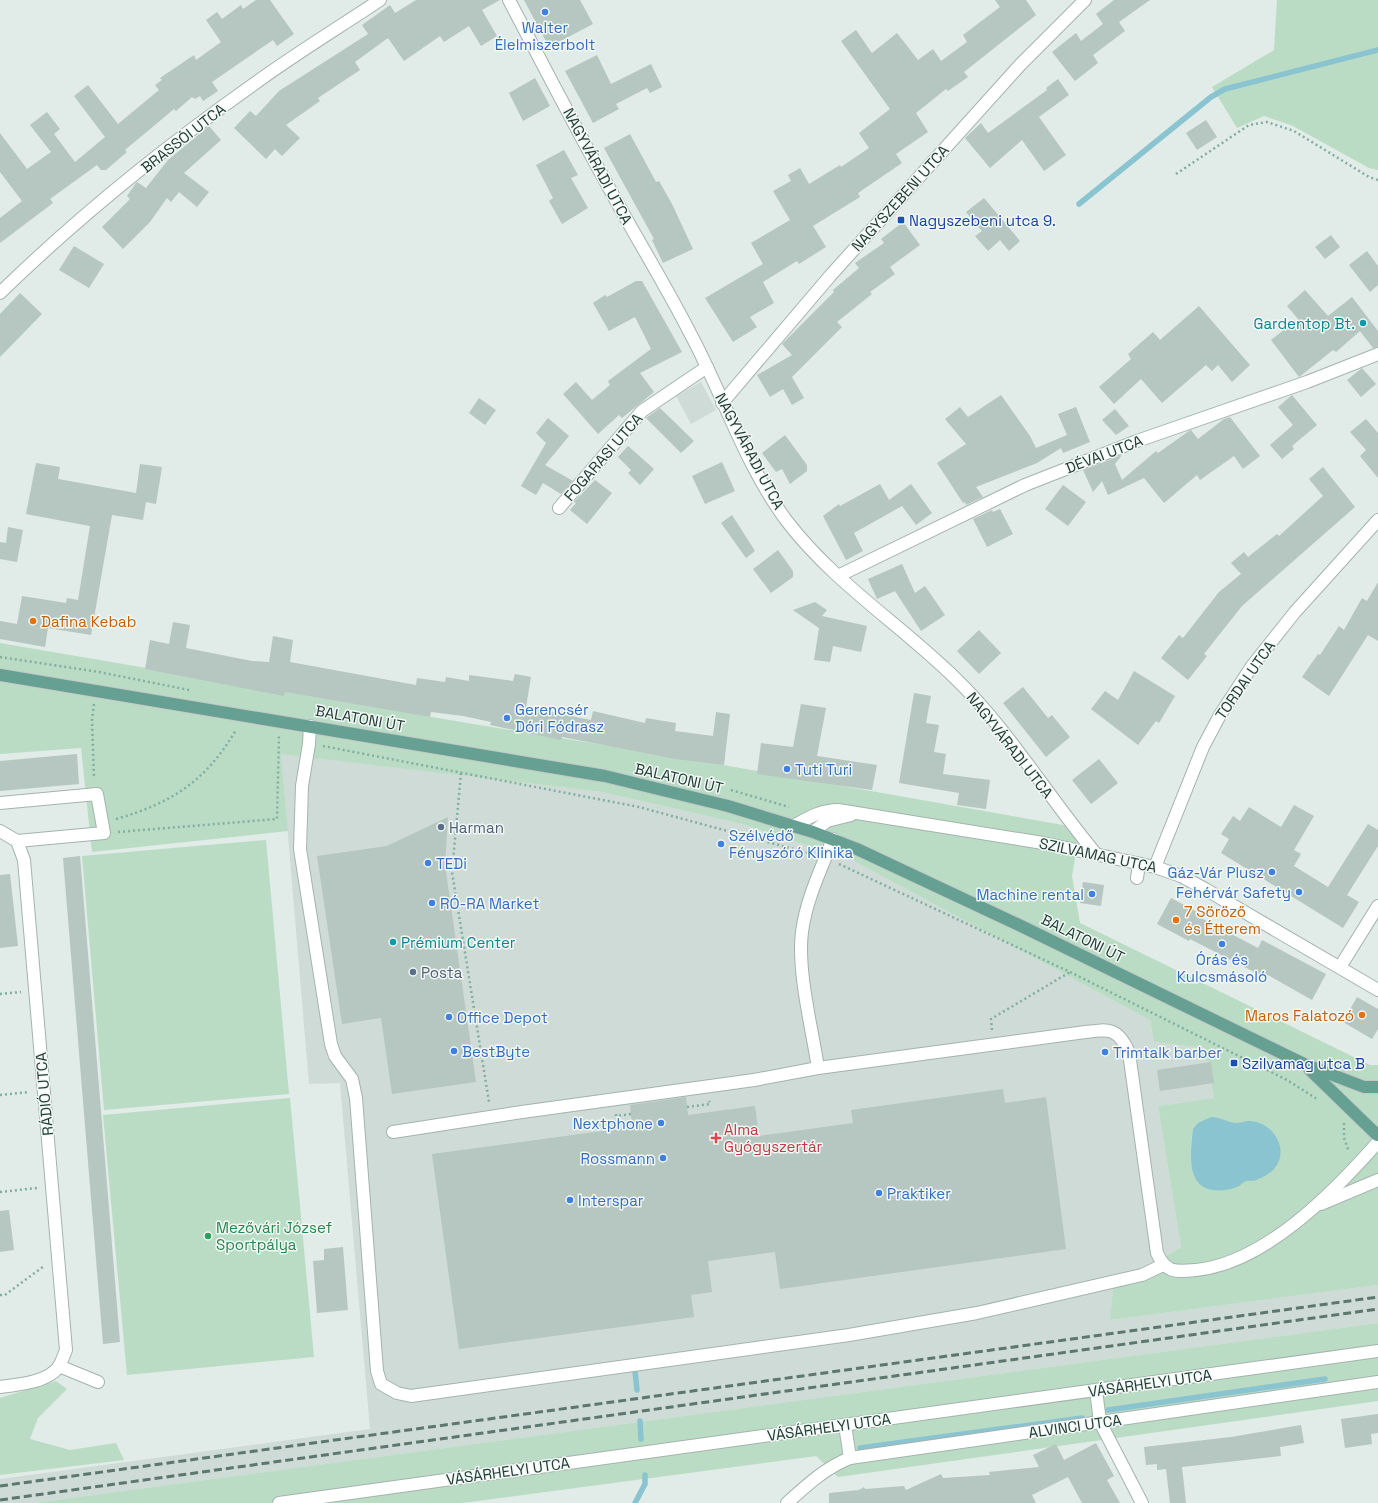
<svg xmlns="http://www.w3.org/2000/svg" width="1378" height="1503" viewBox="0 0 1378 1503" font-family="'Space Grotesk',sans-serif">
<rect width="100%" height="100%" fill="#e1ebe7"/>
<g fill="#cfdbd6">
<path d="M701,382L716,410L691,424L676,396Z"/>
<path d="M281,753L602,792L742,824L854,861L1150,1020L1154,1042L1205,1048L1214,1098L1158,1106L1181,1247L1113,1288L1110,1320L1378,1285V1323L34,1503H0V1479L370,1429L340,1083L309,1084Z"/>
</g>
<g fill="#badcc4">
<path d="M1277,0H1378V170L1369,168L1293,126L1264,116L1237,128L1212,87L1274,50Z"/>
<path d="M0,643L467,723L678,757L1080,828L1072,876L1080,923L1370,1065H1378V1285L1110,1320L1113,1288L1181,1247L1158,1106L1214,1098L1205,1048L1154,1042L1150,1020L854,861L742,824L602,792L281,754L288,831L92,852L81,748L0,754Z"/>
<path d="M266,840L289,1094L104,1110L82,856Z"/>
<path d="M290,1098L314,1357L127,1375L103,1115Z"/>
<path d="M1378,1323V1401L838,1477L816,1456L462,1503H34Z"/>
<path d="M56,1381L67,1389L38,1418L30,1439L70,1450L116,1443L124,1460L0,1475V1398Z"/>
</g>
<path fill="#89c4d0" d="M1211,1117C1221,1117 1232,1124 1237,1123C1241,1123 1245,1121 1249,1121C1272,1121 1291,1149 1274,1169C1270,1174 1260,1179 1253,1181C1251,1181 1247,1180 1244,1182C1242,1183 1240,1186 1237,1187C1230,1190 1221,1191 1213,1190C1185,1186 1191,1150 1193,1129L1198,1123Z"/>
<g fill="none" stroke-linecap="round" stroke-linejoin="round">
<g stroke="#89c4d0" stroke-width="5.5">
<path d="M1079,204L1211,97L1225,89L1378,50"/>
<path d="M635,1371L637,1390"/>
<path d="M1108,1410L1325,1379"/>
<path d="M640,1421L641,1439"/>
<path d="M860,1448L1082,1418"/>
<path d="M635,1503L645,1484V1475"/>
</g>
</g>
<g fill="#b6c6c0">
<path d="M256,0H270L294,34L277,46L273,40L212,82L218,91L203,101L200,96L195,99L192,97L176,111L174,109L125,150L127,152L106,170H101L97,165L50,199L53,203L0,243V218L22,201L0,172V133L27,169L51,152L30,125L47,112L60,129L54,134L75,162L105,137L74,96L88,85L118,124L159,90L155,85L162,80L160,78L194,55L196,60L221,42L206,20L217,12L222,19L241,5L243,9Z"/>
<path d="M416,0H500L482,10L497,36L481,46L469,26L444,42L440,36L404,61L388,38L355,62L360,70L318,98L320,101L286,125L300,138L282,156L275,149L266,159L234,128L250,111L256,116L279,91L368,34L362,25L390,5L395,13Z"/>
<path d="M524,0H580L593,24L549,47Z"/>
<path d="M995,0H1026L1036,15L964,72L968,77L948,91L946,89L916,113L928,132L896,154L902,163L858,193L860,197L813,226L826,247L799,264L797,261L763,282L774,303L750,317L757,327L733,342L705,298L763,264L751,243L790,220L773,191L791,181L788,175L800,168L809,184L840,165L841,167L869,148L859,133L890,109L841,41L856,30L872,53L897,33L918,60L933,49L941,61L967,42L963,35L1000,7Z"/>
<path d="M1114,0H1150L1119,22L1125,31L1093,55L1098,63L1075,81L1052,52L1076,33L1081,41L1103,24L1096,14Z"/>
<path d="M597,55L611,84L651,64L662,87L650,93L647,88L616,104L619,109L593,123L565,71Z"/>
<path d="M535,78L550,106L523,121L509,93Z"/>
<path d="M1058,79L1069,95L1039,117L1066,155L1044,171L1022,140L990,168L965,138L981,123L988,133L1047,90L1046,88Z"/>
<path d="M1206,120L1217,137L1197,150L1186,133Z"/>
<path d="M209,126L221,140L184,173L209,192L197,207L179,192L171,202L167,198L150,222L123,249L102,227L130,199L127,196L136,183L137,182L146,188L168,160Z"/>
<path d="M630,134L656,182L659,181L672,204L693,249L663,263L652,240L654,239L604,148Z"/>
<path d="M564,150L578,175L571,178L588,208L562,224L549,201L553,198L536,165Z"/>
<path d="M984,198L1020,241L1009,251L1000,240L988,251L975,236L982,231L966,212Z"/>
<path d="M903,222L920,245L890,267L895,274L870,292L872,294L837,322L842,327L792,377L804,398L792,405L783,389L770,397L757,375L792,355L782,344L834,292L833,290L859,268L855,263L884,243L881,239Z"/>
<path d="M1331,235L1340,247L1325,259L1315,247Z"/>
<path d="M74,246L104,264L89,288L59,270Z"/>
<path d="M1367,251L1378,266V285L1370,292L1349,265Z"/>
<path d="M636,281H642L682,352L640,373L654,392L622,418L619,415L598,434L563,394L576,382L592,400L610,385L608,381L651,349L635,317L609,331L593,303L605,295L607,297Z"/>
<path d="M1305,290L1328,316L1352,297L1378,331V347L1373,348L1360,331L1336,352L1333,350L1299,377L1271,340L1298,319L1287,306Z"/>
<path d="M20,293L42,314L0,357V314Z"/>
<path d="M1199,306L1250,365L1232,382L1218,365L1212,371L1206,365L1162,403L1141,379L1114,404L1099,387L1131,359L1128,354L1153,332L1160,340Z"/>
<path d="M1362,368L1376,384L1361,397L1347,380Z"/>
<path d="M1001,395L1030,436L1036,448L1067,435L1058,414L1076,407L1090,442L1063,453L1061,448L1037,463L976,487L983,497L966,505L965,502L963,503L937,463L966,444L945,419L960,407L968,417Z"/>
<path d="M1292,395L1317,425L1292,446L1294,449L1282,459L1270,445L1293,425L1278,407Z"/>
<path d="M479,398L496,410L485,425L469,413Z"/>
<path d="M660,408L694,441L681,453L646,418Z"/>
<path d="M1115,409L1129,426L1116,435L1102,420Z"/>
<path d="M1230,417L1260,456L1243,469L1234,456L1200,480L1197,475L1164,503L1144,478L1108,495L1102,481L1093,492L1083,470L1122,455L1115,464L1122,480L1156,451L1158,453L1189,431L1191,430L1198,439L1224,419Z"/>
<path d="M548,418L569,436L545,465L573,481L561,494L543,483L536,495L521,486L546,443L536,433Z"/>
<path d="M1366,419L1378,433V478L1360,456L1366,450L1350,432Z"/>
<path d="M785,435L807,465V471L790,484L782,469L776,472L762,453Z"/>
<path d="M628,446L654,469L640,485L628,473L631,470L618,457Z"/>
<path d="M722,462L735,491L705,504L692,476Z"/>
<path d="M36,463L60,467L58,479L136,493L140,464L162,467L156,504L146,502L143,520L112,515L91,635L48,628L45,647L0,639V621L17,624L22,596L66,603L67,598L78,600L90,526L26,514Z"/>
<path d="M1323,467L1355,507L1242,606L1204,654L1207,656L1188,680L1161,658L1179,635L1183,638L1219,592L1241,574L1231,563L1244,552L1248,557L1277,534L1279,536L1323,496L1309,479Z"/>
<path d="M595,480L612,493L587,524L570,510L576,503L574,502Z"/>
<path d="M880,484L889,500L911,484L932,513L916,525L902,506L854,533L863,551L846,560L823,516L839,504L840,506Z"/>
<path d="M1063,485L1086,502L1068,526L1045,509Z"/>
<path d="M1000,509L1013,534L987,547L973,519L992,510L993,512Z"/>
<path d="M732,515L755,551L746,558L721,523Z"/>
<path d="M8,527L23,530L17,562L0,559V542L6,543Z"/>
<path d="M778,550L793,571V577L771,593L753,569Z"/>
<path d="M902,564L915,593L925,586L945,615L921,631L895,591L877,599L868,579Z"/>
<path d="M1378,582V641L1368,635L1329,696L1302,677L1318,654L1320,655L1339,626L1344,630L1362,598L1367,601Z"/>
<path d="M815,602L827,610L822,616L867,626L861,652L833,646L830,662L814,660L819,628L793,610Z"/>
<path d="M173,622L190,625L186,648L252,661L269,662L273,636L293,640L290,662L416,685L417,678L445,682L446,677L469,681V675L513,681L515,674L531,677L526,707L591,720L593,711L645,723L646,718L676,723L675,731L713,736L716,712L730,714L724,765L676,759L562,737L561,740L490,725L491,722L463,716L431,712L430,717L285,692L284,696L145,669L150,640L169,644Z"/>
<path d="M979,630L1001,653L979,674L957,651Z"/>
<path d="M1134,671L1175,696L1159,723L1156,721L1138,745L1091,709L1105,691L1118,700Z"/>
<path d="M1023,687L1048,718L1052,715L1070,737L1046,757L1003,703Z"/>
<path d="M914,693L931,696L926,723L939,725L934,752L946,754L943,774L990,780L986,809L957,805L959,793L899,783Z"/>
<path d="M801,704L826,708L817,756L877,765L872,790L757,774L761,743L793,747Z"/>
<path d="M77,754L79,784L0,791V761Z"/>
<path d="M1099,759L1118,783L1091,804L1072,780Z"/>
<path d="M1294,805L1314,816L1294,850L1301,854L1294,866L1328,887L1368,824L1378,830V846L1347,895L1359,902L1343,928L1221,853L1229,839L1221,834L1233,816L1240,821L1249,807L1281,827Z"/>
<path d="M448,817L445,865L476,1082L392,1094L381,1018L342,1024L317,856L387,846Z"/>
<path d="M80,856L120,1342L103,1344L63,858Z"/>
<path d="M10,874L18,946L0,948V875Z"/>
<path d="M1083,882L1104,885L1101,906L1080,903Z"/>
<path d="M1171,898L1203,915L1201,918L1258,948L1262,940L1326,974L1312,1000L1268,975L1266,978L1190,939L1189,941L1157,924Z"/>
<path d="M1357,997L1378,1009V1029L1372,1039L1343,1022Z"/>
<path d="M1211,1062L1214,1083L1160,1091L1157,1070Z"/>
<path d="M1003,1089L1005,1103L1046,1097L1066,1249L780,1289L775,1252L708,1261L712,1292L691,1295L694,1317L459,1349L432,1154L632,1127L630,1105L686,1097L688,1115L755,1106L759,1136L853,1123L851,1110Z"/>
<path d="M9,1210L14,1250L0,1252V1211Z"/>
<path d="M343,1247L348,1310L317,1313L313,1261L324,1260V1249Z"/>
<path d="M1378,1414V1433L1371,1434L1372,1444L1345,1448L1341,1419Z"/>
<path d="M1301,1425L1304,1443L1280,1447L1281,1456L1182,1467L1186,1503H1170L1166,1469L1157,1470V1464L1146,1465L1144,1447L1231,1437Z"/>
<path d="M1096,1443L1114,1476L1107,1480L1120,1503H1082L1068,1477L1032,1495L1036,1503H829V1493L859,1490L864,1487L865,1489L904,1486L906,1490L941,1474L943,1478L990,1475L989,1472L1039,1467L1033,1455L1056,1444L1064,1460Z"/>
</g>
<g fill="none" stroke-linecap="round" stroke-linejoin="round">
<g stroke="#a4b3ae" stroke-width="14">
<g id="minor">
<path d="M509,0C543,65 577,131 613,195C638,241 666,286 690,333C723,394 744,463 786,520C833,582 900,624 955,678C1009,730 1048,797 1096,854"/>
<path d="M0,293C78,217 165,147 254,84C295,54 338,28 380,0"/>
<path d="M722,403L830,276L1020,65L1085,0"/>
<path d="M559,508L642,411L707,367"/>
<path d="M838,576L1025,485L1137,441L1307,382L1378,354"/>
<path d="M310,726L309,744L302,786L300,849L331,1044L335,1056L352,1079L356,1098L377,1371L381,1384L397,1393L411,1396L849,1335L977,1313L1142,1275L1163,1265"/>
<path d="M0,803L97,794L104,833L17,841"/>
<path d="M793,826C808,818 821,810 838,810L1043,843L1155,867L1181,876L1205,889L1378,990"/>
<path d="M0,831L17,841L24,860L66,1350C64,1355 62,1360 60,1365C50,1382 18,1385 0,1387"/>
<path d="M813,832L827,821L851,815"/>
<path d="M1155,867L1203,747L1220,715L1252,666L1295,612L1378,520"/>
<path d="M1137,878L1139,864"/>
<path d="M1340,967L1378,906"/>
<path d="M818,1068C812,1028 797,971 802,932C806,900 821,869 833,839"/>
<path d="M393,1132L522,1112L754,1080L818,1068L1078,1033C1105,1030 1117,1024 1129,1053L1157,1253C1166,1273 1175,1272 1196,1270C1265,1263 1334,1192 1378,1142"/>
<path d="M1321,1204L1378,1180"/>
<path d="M59,1366L98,1382"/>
<path d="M1096,1390L1100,1422L1142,1503"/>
<path d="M845,1425L850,1458"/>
<path d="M279,1503L1378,1351"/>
<path d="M787,1503C807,1485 825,1468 850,1458L1378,1382"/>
</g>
</g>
<g stroke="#c1c8c6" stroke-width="14">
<g id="major">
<path d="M0,675L605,776L728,806L813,832L857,849L1019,925L1304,1064L1364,1087H1378"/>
<path d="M1309,1069L1377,1135"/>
</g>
</g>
<g stroke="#82aea1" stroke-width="2.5" stroke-dasharray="2 3" stroke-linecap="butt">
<path d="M1176,174L1249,125L1267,122L1294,131L1369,177L1378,180"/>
<path d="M0,657L99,672L189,690"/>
<path d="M94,704L92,720L94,779"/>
<path d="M323,746L639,807L812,854"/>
<path d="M461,773L452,872L489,1102"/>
<path d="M731,790L789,807"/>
<path d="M116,819C172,803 206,781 236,730"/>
<path d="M118,832L277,819L279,736"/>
<path d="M839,864L1070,972L1287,1080L1317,1099"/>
<path d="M0,994L21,992"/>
<path d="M992,1030L991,1019L1070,972"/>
<path d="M0,1095L29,1092"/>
<path d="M687,1107L710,1104L709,1101"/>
<path d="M616,1114V1116L631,1114"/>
<path d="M1344,1123V1138L1349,1152"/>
<path d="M0,1192L37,1188"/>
<path d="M0,1295H5L44,1266"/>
</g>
<use href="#minor" stroke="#fff" stroke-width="12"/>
<use href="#major" stroke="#66a092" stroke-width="12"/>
<g stroke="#5c7770" stroke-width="3" stroke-dasharray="8 4" stroke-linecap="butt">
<path d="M0,1486L1378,1297"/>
<path d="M0,1500L1378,1309"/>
</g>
</g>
<g fill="#3f7fe0" stroke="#f1f8f5" stroke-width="1.5">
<circle cx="545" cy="12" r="4"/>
<circle cx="507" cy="718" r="4"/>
<circle cx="787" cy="769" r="4"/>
<circle cx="721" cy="844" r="4"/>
<circle cx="428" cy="863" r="4"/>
<circle cx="1272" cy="872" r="4"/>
<circle cx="1299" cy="892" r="4"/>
<circle cx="1092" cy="894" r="4"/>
<circle cx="432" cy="903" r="4"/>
<circle cx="1222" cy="944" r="4"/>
<circle cx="449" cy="1017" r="4"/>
<circle cx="454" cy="1051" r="4"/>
<circle cx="1105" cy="1052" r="4"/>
<circle cx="661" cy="1123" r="4"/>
<circle cx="663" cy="1158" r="4"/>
<circle cx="879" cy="1193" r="4"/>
<circle cx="570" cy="1200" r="4"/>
</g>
<g fill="#1a4fb4" stroke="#f1f8f5" stroke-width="1.5">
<rect x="897" y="216" width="8" height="8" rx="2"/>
<rect x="1230" y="1059" width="8" height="8" rx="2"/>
</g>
<g fill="#0f9aa8" stroke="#f1f8f5" stroke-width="1.5">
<circle cx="1363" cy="323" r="4"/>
<circle cx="393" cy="942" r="4"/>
</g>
<g fill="#e8710a" stroke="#f1f8f5" stroke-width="1.5">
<circle cx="33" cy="621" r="4"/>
<circle cx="1176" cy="920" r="4"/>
<circle cx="1362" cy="1015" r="4"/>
</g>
<g fill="#5c6f8a" stroke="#f1f8f5" stroke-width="1.5">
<circle cx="441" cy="827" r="4"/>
<circle cx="413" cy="972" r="4"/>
</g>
<path fill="#e0444e" stroke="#f1f8f5" stroke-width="1.5" d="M714 1132h4v4h4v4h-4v4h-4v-4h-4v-4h4z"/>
<circle fill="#2e9e5b" stroke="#f1f8f5" stroke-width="1.5" cx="208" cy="1236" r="4"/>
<g text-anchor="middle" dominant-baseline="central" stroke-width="3" stroke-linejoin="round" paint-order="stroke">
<g font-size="15" fill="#366cbe" stroke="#f1f8f5" text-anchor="start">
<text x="545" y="27" text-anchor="middle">Walter<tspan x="545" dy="17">Élelmiszerbolt</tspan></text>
<text x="515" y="709">Gerencsér<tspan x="515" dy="17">Dóri Fódrasz</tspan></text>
<text x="795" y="769">Tuti Turi</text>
<text x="729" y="835">Szélvédő<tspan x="729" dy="17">Fényszóró Klinika</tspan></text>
<text x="436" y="863">TEDi</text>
<text x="1264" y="872" text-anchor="end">Gáz-Vár Plusz</text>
<text x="1291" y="892" text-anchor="end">Fehérvár Safety</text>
<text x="1084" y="894" text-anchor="end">Machine rental</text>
<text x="440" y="903">RÓ-RA Market</text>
<text x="1222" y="959" text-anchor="middle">Órás és<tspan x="1222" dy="17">Kulcsmásoló</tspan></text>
<text x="457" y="1017">Office Depot</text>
<text x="462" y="1051">BestByte</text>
<text x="1113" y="1052">Trimtalk barber</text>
<text x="653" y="1123" text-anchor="end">Nextphone</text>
<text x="655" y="1158" text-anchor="end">Rossmann</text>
<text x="887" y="1193">Praktiker</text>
<text x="578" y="1200">Interspar</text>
</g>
<g font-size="15" fill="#223b35" stroke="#f1f8f5">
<text transform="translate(183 138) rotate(-38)">BRASSÓI UTCA</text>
<text transform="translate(598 166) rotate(62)">NAGYVÁRADI UTCA</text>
<text transform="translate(900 198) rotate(-48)">NAGYSZEBENI UTCA</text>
<text transform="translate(750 451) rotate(62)">NAGYVÁRADI UTCA</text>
<text transform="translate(1104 454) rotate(-21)">DÉVAI UTCA</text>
<text transform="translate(603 457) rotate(-49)">FOGARASI UTCA</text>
<text transform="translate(1245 680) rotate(-55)">TORDAI UTCA</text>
<text transform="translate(360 718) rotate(10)">BALATONI ÚT</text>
<text transform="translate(1010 745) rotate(52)">NAGYVÁRADI UTCA</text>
<text transform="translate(679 778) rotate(13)">BALATONI ÚT</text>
<text transform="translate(1098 855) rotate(12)">SZILVAMAG UTCA</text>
<text transform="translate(1083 938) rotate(26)">BALATONI ÚT</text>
<text transform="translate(44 1094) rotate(-95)">RÁDIÓ UTCA</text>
<text transform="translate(1150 1383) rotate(-8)">VÁSÁRHELYI UTCA</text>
<text transform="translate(1075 1426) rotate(-8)">ALVINCI UTCA</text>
<text transform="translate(829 1427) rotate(-8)">VÁSÁRHELYI UTCA</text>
<text transform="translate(508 1471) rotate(-8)">VÁSÁRHELYI UTCA</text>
</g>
<g font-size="15" fill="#164399" stroke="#f1f8f5" text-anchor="start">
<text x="909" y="220">Nagyszebeni utca 9.</text>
<text x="1242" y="1063">Szilvamag utca B</text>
</g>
<g font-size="15" fill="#0d838f" stroke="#f1f8f5" text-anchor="end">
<text x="1355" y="323">Gardentop Bt.</text>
<text x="401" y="942" text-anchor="start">Prémium Center</text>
</g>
<g font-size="15" fill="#c56008" stroke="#f1f8f5" text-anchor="start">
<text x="41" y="621">Dafina Kebab</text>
<text x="1184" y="911">7 Söröző<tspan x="1184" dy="17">és Étterem</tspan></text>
<text x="1354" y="1015" text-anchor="end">Maros Falatozó</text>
</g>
<g font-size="15" fill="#4e5e75" stroke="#f1f8f5" text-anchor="start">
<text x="449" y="827">Harman</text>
<text x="421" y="972">Posta</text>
</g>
<g font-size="15" fill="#be3a42" stroke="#f1f8f5" text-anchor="start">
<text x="724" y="1129">Alma<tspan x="724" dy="17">Gyógyszertár</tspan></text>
</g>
<g font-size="15" fill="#27864d" stroke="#f1f8f5" text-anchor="start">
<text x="216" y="1227">Mezővári József<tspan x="216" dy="17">Sportpálya</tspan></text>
</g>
</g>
</svg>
